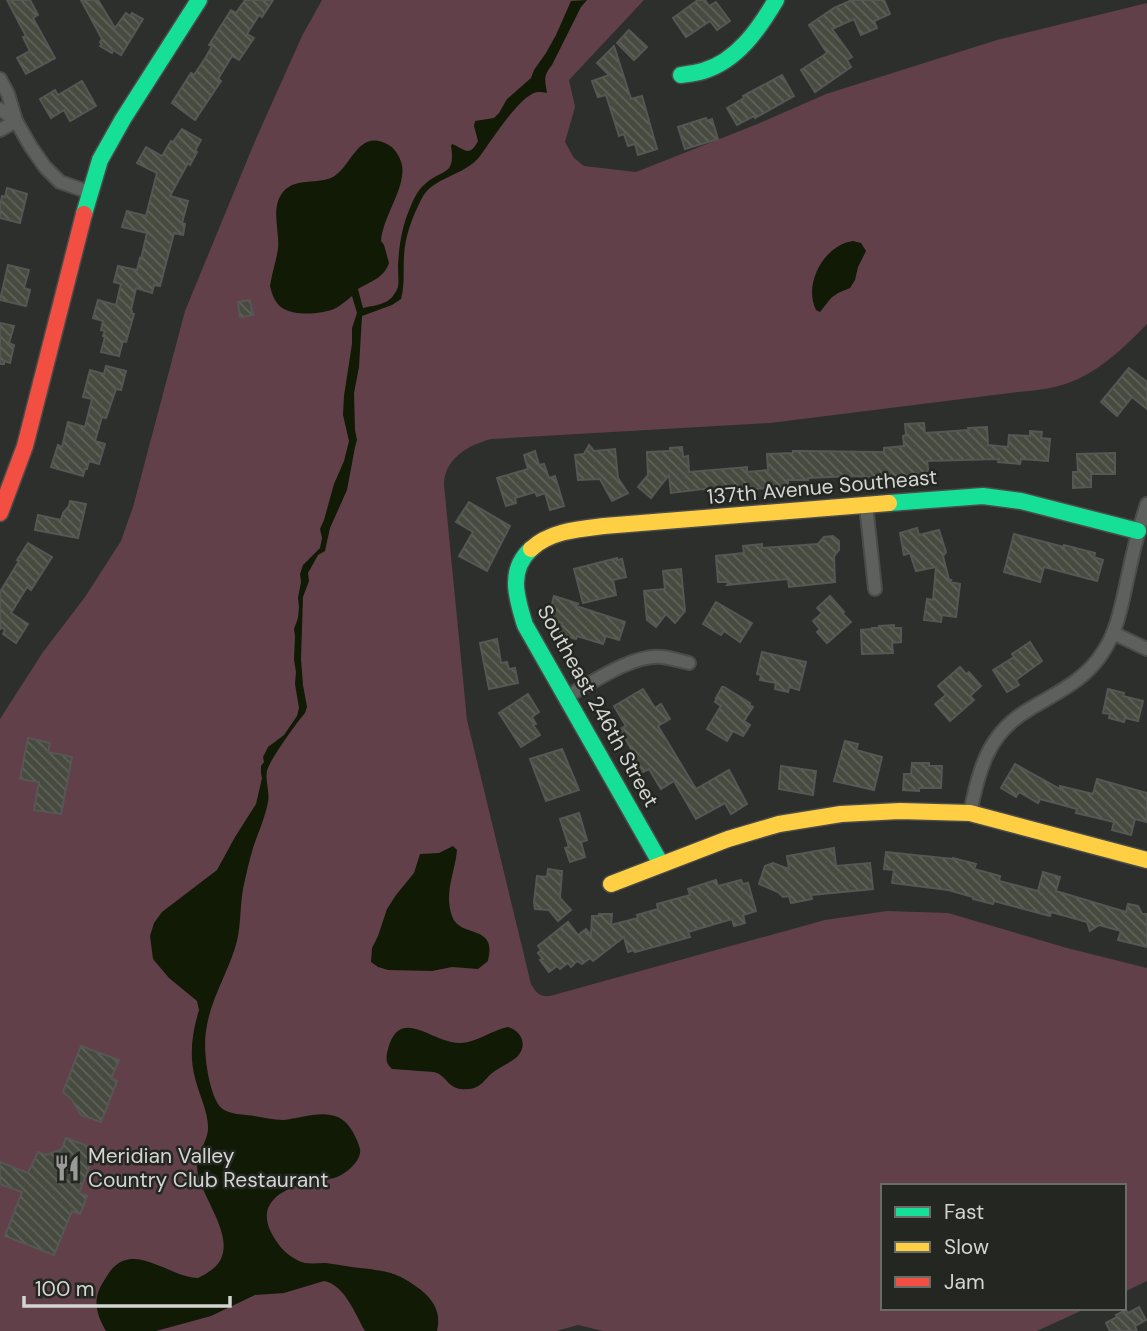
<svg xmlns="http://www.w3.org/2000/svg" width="1147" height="1331" viewBox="0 0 1147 1331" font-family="'DM Sans',sans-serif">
<defs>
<pattern id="building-back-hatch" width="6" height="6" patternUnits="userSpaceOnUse" patternTransform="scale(1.75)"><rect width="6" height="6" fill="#464a3f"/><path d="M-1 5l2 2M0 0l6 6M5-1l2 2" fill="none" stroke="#60635a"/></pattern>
</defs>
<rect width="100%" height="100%" fill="#2d2f2c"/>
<path fill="#61404a" d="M322,0H644L569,80L575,107L565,142L574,158L584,166L636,172L755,125L826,94L997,40L1147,3V324C1128,344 1104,367 1078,379C1059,388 1039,390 1018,392L770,423L491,439C468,445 444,459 444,485L467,720L531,984C536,993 540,997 550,996L825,920L887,911L948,913L1067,948L1147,968V1281L1124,1292V1186H883V1308H1087L1037,1331H603L578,1325L556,1331H0V719L43,652L85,597L121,541L133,507L185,311L255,141L302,36Z"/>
<g fill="#101a04">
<path d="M587,0L581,7L552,65C543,76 545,80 547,93C542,92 537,91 532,94C515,103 492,140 480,156C464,177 432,176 421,200C412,218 405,236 404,256C403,271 405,285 401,299L392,305L362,316L359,367L354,393L355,430L357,440L355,447L347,490L330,528L325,551L318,555L308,573L309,581L303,597L301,659L303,685L307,707L305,713C297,722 269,761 267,771C265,781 270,792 268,802C265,818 258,833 253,848C249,861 246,875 243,889C240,906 241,924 237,941C229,972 210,999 206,1031C203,1051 208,1087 218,1104C223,1113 237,1114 246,1115C259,1116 270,1120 283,1120C306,1118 335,1104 351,1129C355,1135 358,1142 360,1149C362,1161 345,1175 334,1178C327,1180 319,1180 313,1181C275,1190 251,1208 279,1245C285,1253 296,1261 305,1263C312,1264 319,1263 326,1263C335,1264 344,1266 352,1267C384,1271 395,1270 421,1290C435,1302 441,1313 437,1331H365C355,1314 345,1285 324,1281L284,1293L255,1295L211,1316L156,1331H106C97,1316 92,1300 102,1284C106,1278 109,1271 115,1266C138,1245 172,1278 198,1278C204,1275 211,1271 216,1266C241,1239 197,1195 197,1166C197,1153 207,1142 208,1130C209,1113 199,1095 195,1078C189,1055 192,1033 199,1010L197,1001L169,978L153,959L150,936L154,923L162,912L217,870L235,837L256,804L262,778L261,774V766L264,762L263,757L268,747L284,735L297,716L299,708L295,684L296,672L294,660L295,636L294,629L298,618L299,607L298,598L301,582L300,574L303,565L320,548L322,538L320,529L324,520L334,484L344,461L349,441L343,415L344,396L352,344V328L357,313L352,296C346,301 340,306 334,309C322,314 296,316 284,309C276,305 272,295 270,286C272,273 276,262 278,249C280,231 270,208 283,192C295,177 318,185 333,177C352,166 358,129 387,144C395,148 400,157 402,165C406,188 383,216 381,241L384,245L389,263C384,278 371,281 358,289L363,308C371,306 382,305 389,300C393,297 396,292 398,287C399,280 398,273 398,266C399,246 402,226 410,208C413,200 418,190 424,185C442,168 456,177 451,146L452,144C465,149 469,158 478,141L474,126L475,121L494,118L499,113L507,99L531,78L534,70L546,53L556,35L571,1Z"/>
<path d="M853,241L861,243L866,251L858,267L855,280L850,288L838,293L831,298L820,312L816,310C803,284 824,245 853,241Z"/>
<path d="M453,846L457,850C455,873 444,892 452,916C460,939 498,923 488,961L478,969L452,967L432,971L388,970L378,967L371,962L372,948L378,936L387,909L396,895L414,873L420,854L439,853Z"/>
<path d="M508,1027C522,1031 528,1046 517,1057C511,1062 504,1065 498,1069C483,1077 484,1091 461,1089C448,1088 446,1075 434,1072L392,1069C385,1063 386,1057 388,1049C400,1004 434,1045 461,1043C478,1042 492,1030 508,1027Z"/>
</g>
<g fill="url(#building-back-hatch)" stroke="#565755" stroke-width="2">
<path d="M7,0H30L38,15L33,18L55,58L26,74L17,58L30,51L23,37L26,36Z"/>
<path d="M81,0H98L115,28L126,13L130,16L132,13L143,19L121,55L113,50L112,53L100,46L102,44L100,42L102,39Z"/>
<path d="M245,0H273L262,17L259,15L247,34L254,38L239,60L232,56L218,79L221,81L195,120L172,103L191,73L194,75L206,57L212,46L209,45L231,10L236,13Z"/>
<path d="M698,0H705L709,6L716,2L730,21L717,30L710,21L686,37L673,18Z"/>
<path d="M852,0H884L890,14L874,21L877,28L861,35L854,19L832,29L852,57L847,60L851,67L815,92L801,70L827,53L809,25L834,8Z"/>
<path d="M629,30L647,47L634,60L617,43Z"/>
<path d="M614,46L631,99L642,96L657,149L638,155L635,144L628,146L624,134L619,136L606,95L598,97L592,81L609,75L597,63Z"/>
<path d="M782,75L794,96L755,118L754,116L737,125L727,108L744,98L743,96Z"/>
<path d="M82,81L96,106L70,121L64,110L51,118L40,99L55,90L58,95Z"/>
<path d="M706,118L707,121L712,119L718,139L685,149L678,127Z"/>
<path d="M182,129L201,140L195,151L197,152L190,165L188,163L170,196L188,201L182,223L185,224L183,235L174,233L160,286L154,285L152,293L136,288L131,310L132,311L131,313L134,314L126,342L123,341L119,356L101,352L105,337L103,336L105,331L101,330L103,321L93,318L98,300L116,305L121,284L114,282L118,266L137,270L140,258L141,259L147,233L122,227L127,211L146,216L157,173L137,163L146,147L162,156L171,141L173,142Z"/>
<path d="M7,188L27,194L20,223L0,218V206L2,196L5,197Z"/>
<path d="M8,265L29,270L24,288L30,290L26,306L0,300Z"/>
<path d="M250,300L253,315L240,317L238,302Z"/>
<path d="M0,323L14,326L9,343L14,345L10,363L4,361V364H0Z"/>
<path d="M106,366L126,371L121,390L116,389L106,418L102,417L95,441L105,444L99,464L89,461L87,469H85L83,476L51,467L58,445L62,447L68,422L85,427L92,399L83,397L90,370L104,374Z"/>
<path d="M1129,368L1147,382V409L1132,397L1117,416L1101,402Z"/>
<path d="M924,423L925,433L969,430L968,428L987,427L988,445L1008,447L1009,435L1030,436V431L1042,432L1041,438L1050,439L1048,461L1021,459L1020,464L998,462L999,459L927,461L929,475L886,478L853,476L808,478V480H788V489L766,490V488L732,491L731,486L719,492L703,489L671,493L669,475L651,498L638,487L648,475L647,452L670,451V448L682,447L683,457L688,456L689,472L747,467V472L768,470L767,454L793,453V451H804L884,452V448L904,446L903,436L906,435L905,424Z"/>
<path d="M589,445L594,451L615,449L618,478L628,493L612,501L600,479L578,480L575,455L584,454Z"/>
<path d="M535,451L539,465L544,464L549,478L555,476L564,506L550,510L545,493L537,496L535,492L515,498L516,503L506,506L497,478L528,469L524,455Z"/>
<path d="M1115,453V474H1091V487L1073,488V472H1078L1077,454Z"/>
<path d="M70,501L86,504L78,538L35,530L38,515L61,520L63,513L69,506Z"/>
<path d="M469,502L510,526L487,571L459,556L473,532L456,522Z"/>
<path d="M917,528L919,535L939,530L946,552L943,556L949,580H951L950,582L960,584L956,617L942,615L941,622L924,620L927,599L933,600L936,567L916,571L910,553L904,555L900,533Z"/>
<path d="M1014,534L1064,547V545L1095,553L1094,557L1103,560L1097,581L1044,567L1040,582L1004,572Z"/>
<path d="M833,536L839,541V550L834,556L835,582L789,587L788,579L727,585L729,582H718L716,556L744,553L743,546L762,544V548L818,544L824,537Z"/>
<path d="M28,543L52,557L31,590L27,587L11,613L28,624L16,643L3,634L5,630L1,627L0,630V592L19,561L17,560Z"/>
<path d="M617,558V560L622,559L626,577L613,580L616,595L583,603L574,569Z"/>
<path d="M681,569L685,611L675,623L666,614L656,627L647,620L644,591L665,589L663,571Z"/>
<path d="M554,596L579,604L573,605L625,622L619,640L606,636L603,644L577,636L576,639L559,634L562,623L548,619Z"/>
<path d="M830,596L844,612L842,613L851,622L827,643L817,632L820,629L813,621L822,613L817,608Z"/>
<path d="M716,602L752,623L740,642L724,631L721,635L703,624Z"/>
<path d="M894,625V628H901V642L892,643L893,653L862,654L861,630L872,629V628H879V626Z"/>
<path d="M497,639L501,663L507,662L509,669L515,668L518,683L489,689L480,643Z"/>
<path d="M1030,642L1042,661L1016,680L1019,685L1007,692L993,670L1014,657L1012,654Z"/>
<path d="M762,652L806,662L799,690L789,687L788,692L775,689L776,683L760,680L761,675L757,674Z"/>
<path d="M960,667L966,674L969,672L981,686L970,696L974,700L950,721L935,704L946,695L938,686Z"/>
<path d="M722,687H724L750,703L749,705L753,707L744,721L750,725L743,736L733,731L727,741L707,729L721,706L715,702L717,698H716Z"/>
<path d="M643,689L655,708L661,704L670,719L658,726L696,789L729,770L747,804L731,814L725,803L696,819L674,781L661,789L649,769L639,774L630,757L634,754L620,729L626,726L614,706Z"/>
<path d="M1108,689L1124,693L1123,696L1143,701L1138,721L1125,718L1124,722L1109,718L1110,714L1103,713Z"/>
<path d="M528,694L539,712L532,717L536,724L533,725L540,735L521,747L499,713Z"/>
<path d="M28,738L50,743L48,752L72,757L61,814L34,810L39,782L20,779Z"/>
<path d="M845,741L858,744L856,750L882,757L874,790L834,781Z"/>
<path d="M562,749L579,790L546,801L530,759Z"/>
<path d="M912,763H929V766H942L941,788H919V791L903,790L904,774H911Z"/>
<path d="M1015,764L1060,789V786L1093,794L1097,779L1147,793V822L1135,819L1131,835L1112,830L1114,822L1076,813L1077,809L1040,799L1038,803L1019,792L1016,797L1001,788Z"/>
<path d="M781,766L816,771L813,795L779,789Z"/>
<path d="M579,813L587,840L581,842L585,857L570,862L565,848L569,847L560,819Z"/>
<path d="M834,848L836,866L870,863L873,889L811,895L812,899L791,903L789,896L783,897L778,892L759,884L765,866L773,863L789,869L787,856Z"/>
<path d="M886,852L953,859V858L976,864L974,869L1000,876L999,881L1038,891L1043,872L1060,877L1056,891L1126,912L1128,904L1138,906L1142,914H1147V947L1118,940L1121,931L1099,925L1090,931L1087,922L1051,912L1050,916L994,901L993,904L973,899V897L948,890L892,883L894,870L884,869Z"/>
<path d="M548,869L562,871L560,898L571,910L558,921L549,910L535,909L534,902L537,876L547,877Z"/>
<path d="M716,880L718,886L741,880L743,884L748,883L756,911L743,915L745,923L734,926L732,919L688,932L690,937L635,952L634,950L628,952L624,937L593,961L590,958L582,964L577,961L571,967L568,963L560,969L557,966L549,972L540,960L543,959L538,953L541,950L538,946L568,922L578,935L586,929L591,935L592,916H599V914H612L611,925L638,918L637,915L658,909L657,904L690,895L688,889Z"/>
<path d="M81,1046L119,1060L111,1078L117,1081L101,1122L81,1115L72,1100L63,1092Z"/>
<path d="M66,1138L96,1149L79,1193L87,1196L80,1214L72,1211L54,1255L5,1236L22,1192L0,1184V1162L28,1173L38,1152L46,1155L62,1149Z"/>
<path d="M1139,1307L1146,1320L1135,1326L1137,1331H1110L1106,1323L1117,1317L1116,1315L1126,1310L1128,1313Z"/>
</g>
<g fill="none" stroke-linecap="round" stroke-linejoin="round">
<g stroke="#4b4c4a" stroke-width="16">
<g id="street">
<path d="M0,79L8,94L16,121L31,147L45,167L60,182L89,192"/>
<path d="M0,109L16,121"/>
<path d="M0,130L16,121"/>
<path d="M866,505L875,589"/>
<path d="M1113,633L1147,649"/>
<path d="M566,697C592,683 632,654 662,657C671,658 680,661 689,663"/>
<path d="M970,813C979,771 987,734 1028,710C1056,693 1085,681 1103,652C1118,630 1122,602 1128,576C1133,551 1139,528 1147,504"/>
</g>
</g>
<g stroke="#4b4c4a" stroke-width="19">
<g id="fast">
<path d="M681,75C688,74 696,73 703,71C737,61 759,29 776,0"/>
<path d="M84,214L100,160L123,119L199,0"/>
<path d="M889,503L983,496L1021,501L1138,531"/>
<path d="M531,549C507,571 517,599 525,625L661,864"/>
</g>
</g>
<g stroke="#4b4c4a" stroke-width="19">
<g id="slow">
<path d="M531,549C550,531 579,529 604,526L889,503"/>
<path d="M611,884L728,839L779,824L841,814L900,811L970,813L1147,860"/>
</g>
</g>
<g stroke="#4b4c4a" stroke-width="19">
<path id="jam" d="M0,513L25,446L84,214"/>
</g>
<use href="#street" stroke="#5e605d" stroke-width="12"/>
<use href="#fast" stroke="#16e098" stroke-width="16"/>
<use href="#slow" stroke="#ffcf43" stroke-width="16"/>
<use href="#jam" stroke="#f24e42" stroke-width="16"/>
</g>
<defs>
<g id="restaurant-bare" transform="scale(2.1)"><path d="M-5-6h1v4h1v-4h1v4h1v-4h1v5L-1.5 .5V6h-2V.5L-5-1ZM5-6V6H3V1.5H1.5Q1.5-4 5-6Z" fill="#9a9b98" stroke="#232621" stroke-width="2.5" paint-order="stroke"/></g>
</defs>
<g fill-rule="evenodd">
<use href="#restaurant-bare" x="67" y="1168"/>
</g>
<g text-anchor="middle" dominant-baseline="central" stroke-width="5" stroke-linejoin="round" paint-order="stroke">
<g font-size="21" fill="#d4d5d2" stroke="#232621">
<text transform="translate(822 487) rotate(-5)">137th Avenue Southeast</text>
<text transform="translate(598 706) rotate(61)">Southeast 246th Street</text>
</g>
<g font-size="21" fill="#d4d5d2" stroke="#232621" text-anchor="start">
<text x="88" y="1156">Meridian Valley<tspan x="88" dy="24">Country Club Restaurant</tspan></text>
</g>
</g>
<rect x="881" y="1184" width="245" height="126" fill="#232621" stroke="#6a6c68" stroke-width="2"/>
<rect x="895" y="1207" width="35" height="10" fill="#16e098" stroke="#6a6c68" stroke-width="2"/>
<text x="944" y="1219" font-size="21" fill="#d4d5d2">Fast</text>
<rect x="895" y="1242" width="35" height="10" fill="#ffcf43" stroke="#6a6c68" stroke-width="2"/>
<text x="944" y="1254" font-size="21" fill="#d4d5d2">Slow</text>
<rect x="895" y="1277" width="35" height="10" fill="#f24e42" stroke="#6a6c68" stroke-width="2"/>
<text x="944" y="1289" font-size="21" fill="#d4d5d2">Jam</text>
<path d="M24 1296v10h206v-10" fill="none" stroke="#d4d5d2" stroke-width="3.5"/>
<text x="35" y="1296" font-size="21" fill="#d4d5d2" stroke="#232621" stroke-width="5" paint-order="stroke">100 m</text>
</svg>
